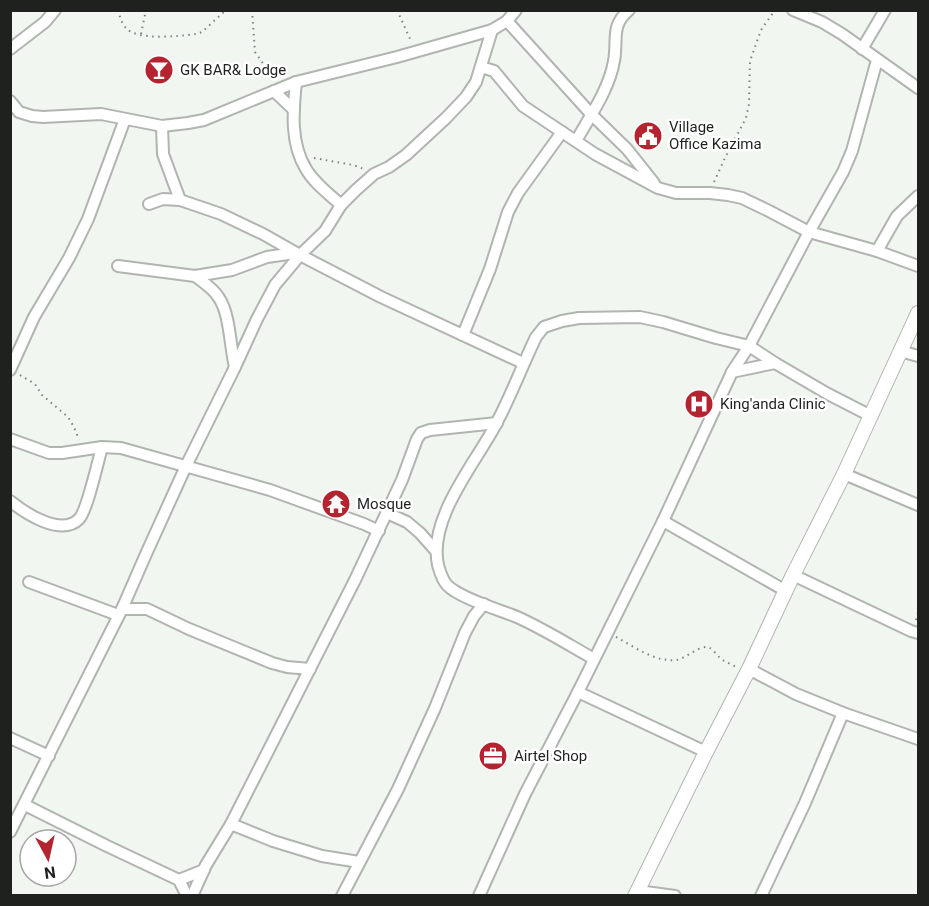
<svg xmlns="http://www.w3.org/2000/svg" width="929" height="906" viewBox="0 0 929 906" font-family="Roboto,sans-serif">
<rect width="100%" height="100%" fill="#f1f6f1"/>
<g fill="none" stroke-linecap="round" stroke-linejoin="round">
<g stroke="#b0b5b0" stroke-width="14">
<g id="minor">
<path d="M793,10L822,22L842,34L918,88"/>
<path d="M507,21L591,114L627,149L654,183"/>
<path d="M10,49L45,22L55,10"/>
<path d="M862,49L885,10"/>
<path d="M481,67L494,71L523,106L595,154L658,188L676,193H710L728,195L742,198L769,211L809,232L877,251L918,266"/>
<path d="M296,82C293,111 290,143 306,169C314,183 329,194 341,205"/>
<path d="M274,91L294,110"/>
<path d="M10,101L19,112L32,116L43,117L101,114L162,126L188,123L204,120L296,82L397,57L492,30L507,21L516,10"/>
<path d="M162,126L163,154L180,200"/>
<path d="M576,141C590,116 609,90 614,61C618,40 610,26 629,10"/>
<path d="M149,204L163,199L180,200L221,214L263,234L300,255L381,297L523,363"/>
<path d="M877,251L897,216L918,196"/>
<path d="M118,266L195,276L232,270L267,257L295,253"/>
<path d="M195,276C203,282 214,289 219,298C230,314 230,347 235,367"/>
<path d="M463,335L490,269L508,212L518,193L562,132"/>
<path d="M900,351L918,356"/>
<path d="M10,370L34,317L69,258L88,219L125,119"/>
<path d="M732,372L775,363"/>
<path d="M10,439L49,453H62L102,447L121,448L270,490L364,524L379,531"/>
<path d="M844,474L918,505"/>
<path d="M10,501C25,513 61,537 79,519C87,511 98,461 102,447"/>
<path d="M387,513L407,522L420,533L436,551"/>
<path d="M663,521L786,591"/>
<path d="M793,575L911,631L918,633"/>
<path d="M29,582L118,615"/>
<path d="M122,609H147L189,629L272,663L287,667L310,669"/>
<path d="M594,659C569,645 544,629 517,617C500,610 459,598 447,585C442,580 440,572 438,565C428,518 475,464 496,424C511,396 522,366 536,337L544,327L562,321L579,318L640,317L663,322L716,338L749,346L775,363L828,394L871,416"/>
<path d="M749,669L796,694L843,713L918,739"/>
<path d="M578,692L706,752"/>
<path d="M10,738L49,756"/>
<path d="M25,805L107,846L179,880L187,896"/>
<path d="M231,824L273,841L322,856L359,862"/>
<path d="M10,832L122,609L146,554L186,466L235,367L257,319L275,285L300,255L325,231L341,205L356,190L374,174L389,167L406,155L446,118L466,97L476,82L492,30"/>
<path d="M179,880L204,870"/>
<path d="M638,891L675,896"/>
<path d="M192,896L206,865L231,824L355,580L402,480L417,439L421,433L430,430L497,423"/>
<path d="M342,896L398,789L435,708L465,633L474,616L484,604"/>
<path d="M479,896L525,794L578,692L663,521L732,372L749,346L809,232L843,172L852,151L877,60"/>
<path d="M761,896L805,803L843,713"/>
</g>
</g>
<g stroke="#b0b5b0" stroke-width="16">
<path id="tertiary" d="M635,896L706,752L749,669L793,575L844,474L918,313"/>
</g>
<g stroke="#7e817e" stroke-width="2" stroke-dasharray="1.5 4.5" stroke-linecap="butt">
<path d="M118,10C120,16 121,23 126,28C137,41 180,36 196,34L202,32L226,10"/>
<path d="M252,10L255,52L274,79"/>
<path d="M397,10L411,41"/>
<path d="M141,34L146,10"/>
<path d="M314,158L353,165L364,169"/>
<path d="M714,182L725,158L746,118L749,104L750,61L761,30L775,10"/>
<path d="M20,375L35,384L42,395L68,417L74,427L79,440"/>
<path d="M916,620L918,613"/>
<path d="M616,637C635,647 654,662 676,660C686,659 701,643 710,648C713,650 717,655 720,658C725,662 731,664 736,667"/>
</g>
<use href="#minor" stroke="#fff" stroke-width="10"/>
<use href="#tertiary" stroke="#fff" stroke-width="14"/>
</g>
<defs>
<g id="bar-disc" transform="scale(1.5)"><circle r="9.5" fill="#b42330" stroke="#fff"/><path d="M-6-5H6L.8 .8V4.5H3.5V6h-7V4.5H-.8V.8Z" fill="#fff"/></g>
<g id="civic-disc" transform="scale(1.5)"><circle r="9.5" fill="#b42330" stroke="#fff"/><path d="M-.6-6.5H3V-4.5H.6V-3L4-1V1h2V6H-6V1h2V-1L-.6-3ZM-1.2 2.5V6h2.4V2.5Z" fill="#fff"/></g>
<g id="hospital-disc" transform="scale(1.5)"><circle r="9.5" fill="#b42330" stroke="#fff"/><path d="M-5-5h3v3.5h4V-5h3V5h-3V1.5h-4V5h-3Z" fill="#fff"/></g>
<g id="temple-disc" transform="scale(1.5)"><circle r="9.5" fill="#b42330" stroke="#fff"/><path d="M0-6L5-2H3V0L6.5 2.5H4V6H1.5V3h-3V6H-4V2.5H-6.5L-3 0V-2H-5Z" fill="#fff"/></g>
<g id="office-disc" transform="scale(1.5)"><circle r="9.5" fill="#b42330" stroke="#fff"/><path d="M-6-3h4V-5.5h4V-3h4V5H-6ZM-1-4.5V-3h2v-1.5ZM-6 0V1H6V0Z" fill="#fff"/></g>
</defs>
<g fill-rule="evenodd">
<use href="#bar-disc" x="159" y="70"/>
<use href="#civic-disc" x="648" y="136"/>
<use href="#hospital-disc" x="699" y="404"/>
<use href="#temple-disc" x="336" y="504"/>
<use href="#office-disc" x="493" y="756"/>
</g>
<g text-anchor="middle" dominant-baseline="central" stroke-width="5" stroke-linejoin="round" paint-order="stroke">
<g font-size="15" fill="#1f211f" stroke="#fff" text-anchor="start">
<text x="180" y="70">GK BAR&amp; Lodge</text>
<text x="669" y="127">Village<tspan x="669" dy="17">Office Kazima</tspan></text>
<text x="720" y="404">King'anda Clinic</text>
<text x="357" y="504">Mosque</text>
<text x="514" y="756">Airtel Shop</text>
</g>
</g>
<rect width="929" height="906" fill="none" stroke="#1f211f" stroke-width="24"/>
<g transform="translate(48 858) rotate(172)"><circle r="28" fill="#ffffff" stroke="#a5a6a5" stroke-width="1.5"/>
<path d="M0-4.5L10 22L0 15L-10 22Z" fill="#b42330"/>
<text y="-9" font-size="16" font-weight="bold" text-anchor="middle" fill="#1f211f">N</text>
</g>
</svg>
